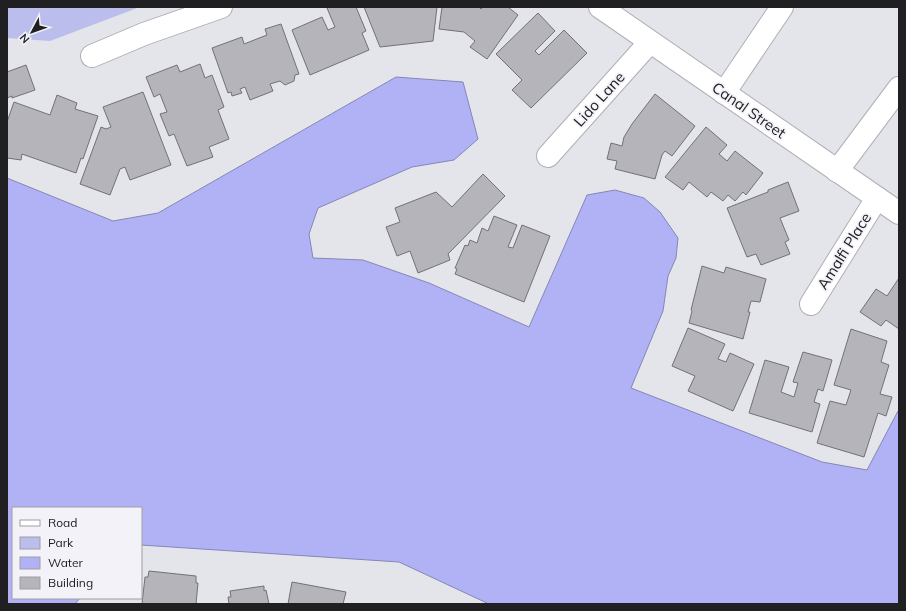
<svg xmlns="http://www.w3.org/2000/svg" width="906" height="611" viewBox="0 0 906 611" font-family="Mulish,sans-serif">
<rect width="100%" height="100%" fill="#e4e5eb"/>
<path fill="#bbbded" d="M7,7H140L50,41L7,38Z"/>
<path fill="#b1b2f5" stroke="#8686b6" d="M396,77L463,82L478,139L454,160L412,167L318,208L309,234L313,258L363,260L429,283L529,327L587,195L615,190L644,198L660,212L678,238L676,258L668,276L663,311L631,388L822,462L867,470L898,411L899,410V604H489L399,562L141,545V508H13V598H80L75,604H7V178L113,221L158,213Z"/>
<g fill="#b4b4ba" stroke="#717277">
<path d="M329,7H356L366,31L362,33L369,50L310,75L292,30L322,17L328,30L335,27L327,8Z"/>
<path d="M364,7H437L433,41L380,47Z"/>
<path d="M442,7H479L481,9L483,7H508L518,15L487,59L470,47L475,41L464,32L439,29Z"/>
<path d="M538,13L555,31L535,51L539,55L564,30L587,53L531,108L512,90L522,80L496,54Z"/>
<path d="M281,24L299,74L295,75L294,81L285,85L280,81L270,84L273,91L250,100L245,87L240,89L242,93L232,96L231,92L228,93L212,48L242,37L244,44L267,35L265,29Z"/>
<path d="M200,64L205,78L212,75L224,107L218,110L229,139L209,147L213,157L187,166L174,134L169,136L160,114L167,112L160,94L154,97L146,77L177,65L180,72Z"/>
<path d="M26,65L35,90L12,98V96L7,98V72Z"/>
<path d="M143,92L171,165L130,180L125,167L120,169L110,195L80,184L101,127L106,129L111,127L103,107Z"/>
<path d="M655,94L695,126L672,156L665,151L662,155L655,179L615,169L617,161L607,159L611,143L622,146L624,137L632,124Z"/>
<path d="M57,95L77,103L75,109L98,116L83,159L81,158L76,173L22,154L21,160L7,158V122L14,102L50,115Z"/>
<path d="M706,127L727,145L719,154L727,161L735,151L763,173L746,195L743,192L735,201L728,195L723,201L711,192L707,197L689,182L683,190L665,177Z"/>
<path d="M483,174L505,196L448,254L450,260L418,273L410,251L397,256L386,227L400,222L395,208L436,192L452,207Z"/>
<path d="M788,182L799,211L780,218L789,240L785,242L790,254L761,265L756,254L747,257L727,208L768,192V190Z"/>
<path d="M494,216L517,225L508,247L513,248L522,225L550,236L524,302L455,274L457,269L455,268L465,245L468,246L470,240L477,243L482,228L488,231Z"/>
<path d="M702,266L724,273L726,267L766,279L760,302L751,301L748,312H750L743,339L689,323L692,311L691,310Z"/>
<path d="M899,278V329L886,320L881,326L860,312L876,289L887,296Z"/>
<path d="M688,328L725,344L718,359L726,362L730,353L754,364L733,411L688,391L695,376L672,366Z"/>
<path d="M851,329L887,341L881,362L889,365L880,394L892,397L886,416L878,413L864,457L817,443L830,401L846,405L851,390L834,385Z"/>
<path d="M803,352L832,360L823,391L818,389L814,402L820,404L812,432L749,413L765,360L789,367L781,392L794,397L798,383L793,382Z"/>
<path d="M149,571L196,576V583H198L196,604H142L145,577H148Z"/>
<path d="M292,582L346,592L343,604H288Z"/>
<path d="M264,586V591L266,590L269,604H229L228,597H231L230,591Z"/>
</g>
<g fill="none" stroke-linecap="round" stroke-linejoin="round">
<g stroke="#afafb5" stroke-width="24">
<g id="minor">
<path d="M600,7L899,213"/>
<path d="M92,56L144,34L221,7"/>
<path d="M724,93L782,7"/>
<path d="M548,156L650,42"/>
<path d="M837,171L899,88"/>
<path d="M811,304L877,198"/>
</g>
</g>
<use href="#minor" stroke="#fff" stroke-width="22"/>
</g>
<g text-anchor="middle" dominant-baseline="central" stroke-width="3.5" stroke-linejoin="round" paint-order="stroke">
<g font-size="15" fill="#202023" stroke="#f2f2f8">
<text transform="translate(599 99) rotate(-48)">Lido Lane</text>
<text transform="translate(749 110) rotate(35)">Canal Street</text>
<text transform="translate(844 251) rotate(-58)">Amalfi Place</text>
</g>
</g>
<rect width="906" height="611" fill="none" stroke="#202023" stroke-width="16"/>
<rect x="12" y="507" width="130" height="92" fill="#f2f2f8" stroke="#9e9ea3"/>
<rect x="20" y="520" width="20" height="6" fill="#ffffff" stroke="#9e9ea3"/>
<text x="48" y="527" font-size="12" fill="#202023">Road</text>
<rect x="20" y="537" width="20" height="12" fill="#bbbded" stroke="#9e9ea3"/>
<text x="48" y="547" font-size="12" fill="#202023">Park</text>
<rect x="20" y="557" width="20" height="12" fill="#b1b2f5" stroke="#9e9ea3"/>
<text x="48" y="567" font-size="12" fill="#202023">Water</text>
<rect x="20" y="577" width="20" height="12" fill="#b4b4ba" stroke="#9e9ea3"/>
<text x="48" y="587" font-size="12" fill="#202023">Building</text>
<g transform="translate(32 32) rotate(229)" stroke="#f2f2f8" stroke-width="3" paint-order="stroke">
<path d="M0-3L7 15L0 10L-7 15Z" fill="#202023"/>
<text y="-6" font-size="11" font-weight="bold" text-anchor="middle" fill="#202023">N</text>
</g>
</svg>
